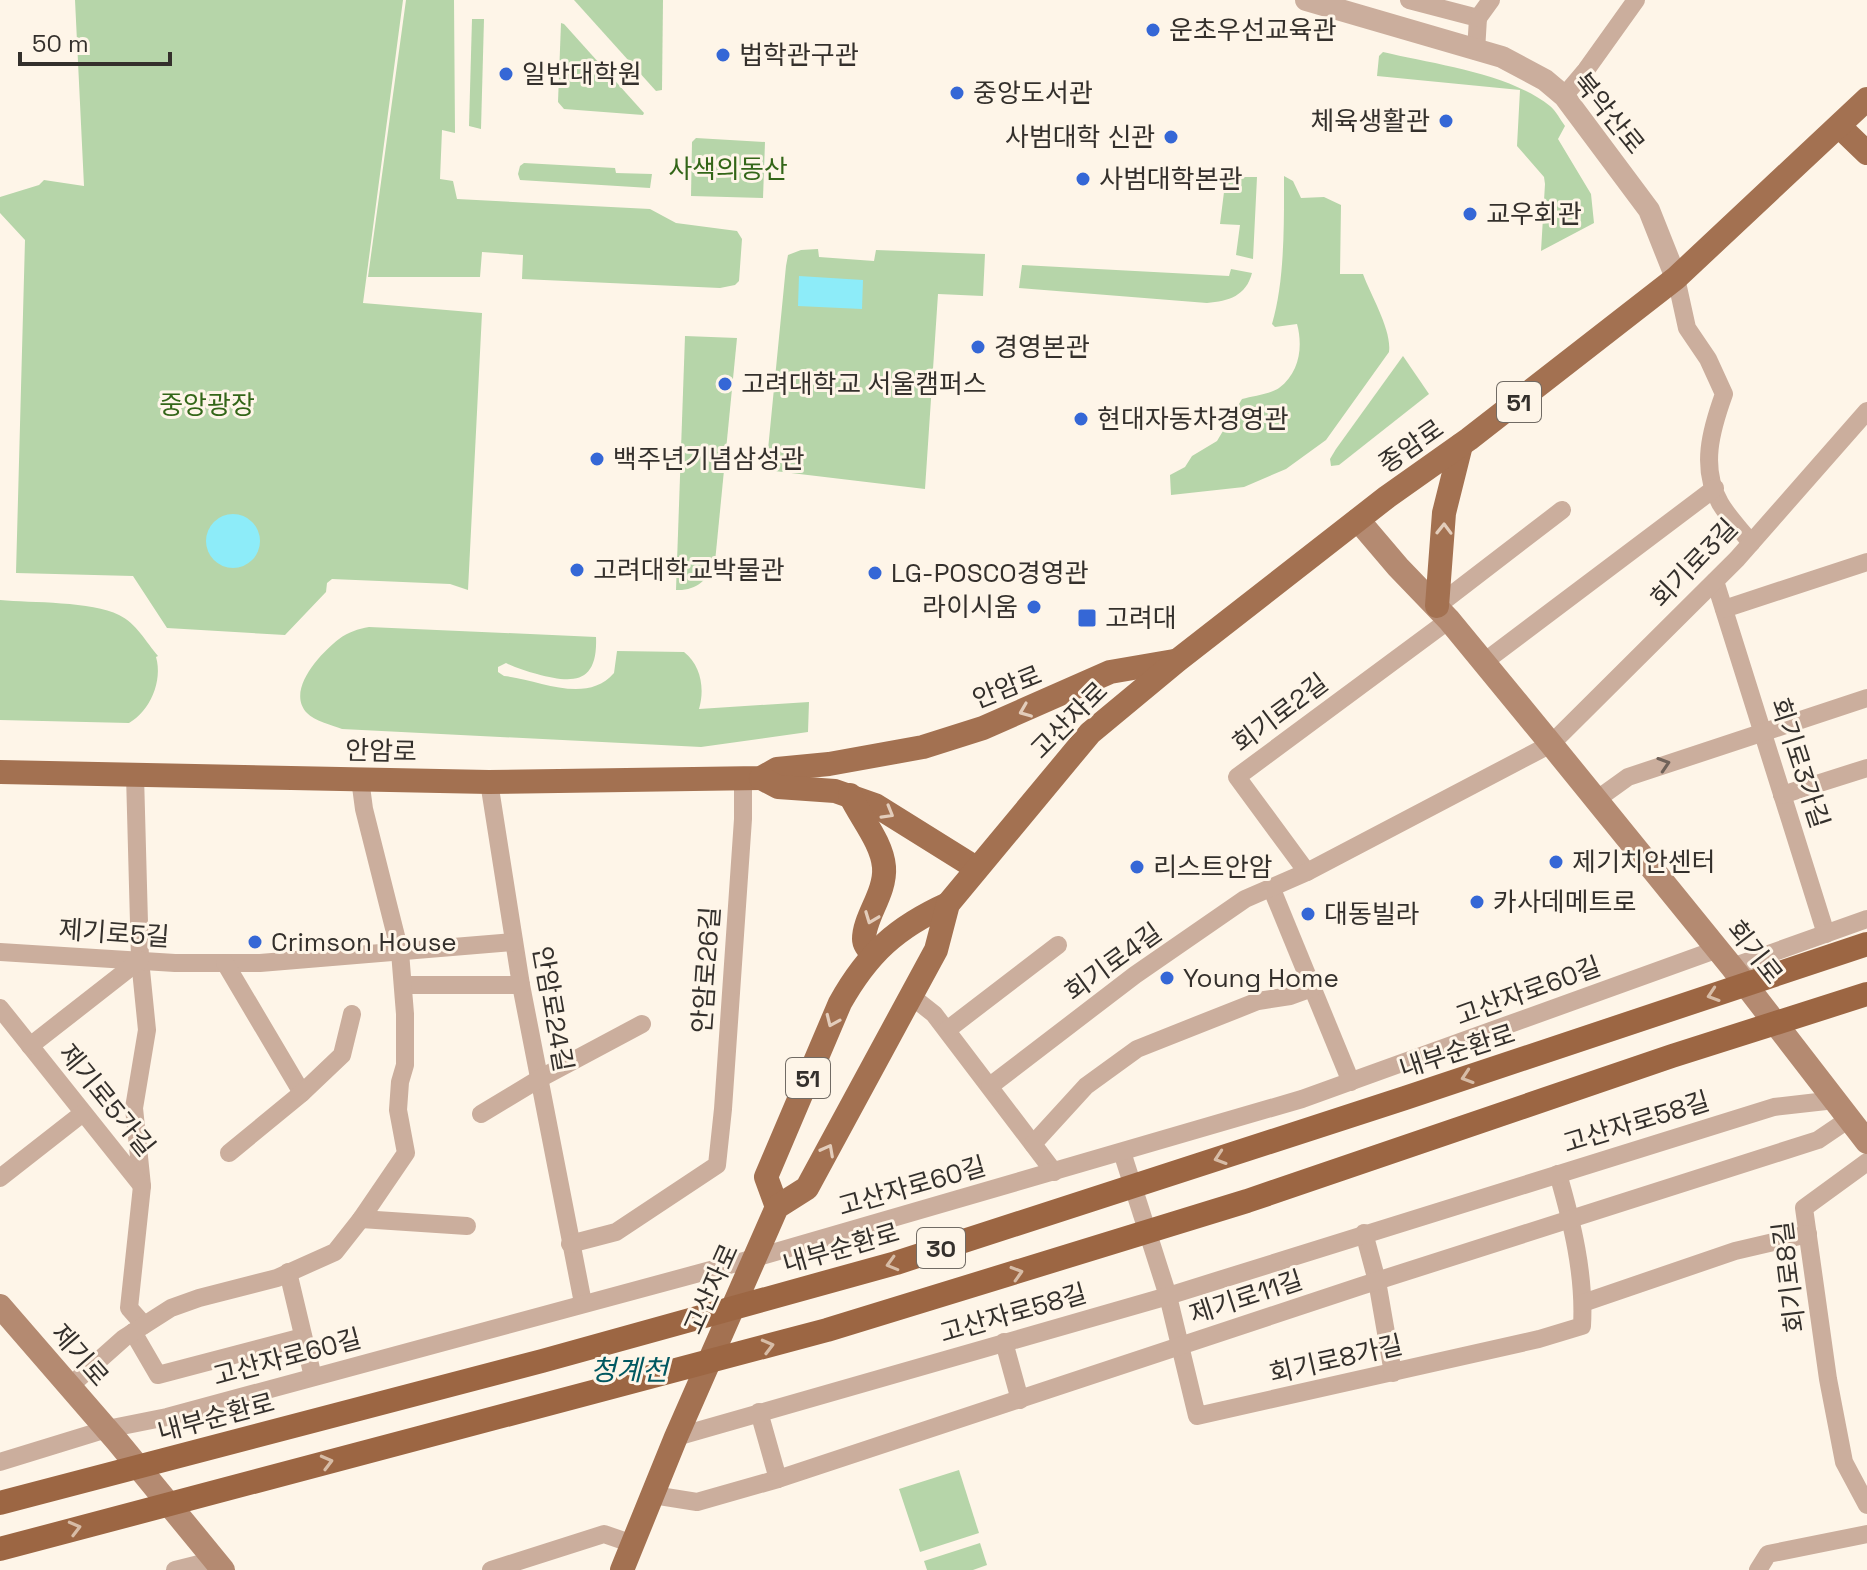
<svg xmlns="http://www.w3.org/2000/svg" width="1867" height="1570" viewBox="0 0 1867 1570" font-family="'Space Grotesk','Noto Sans KR',sans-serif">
<rect width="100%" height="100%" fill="#fef5e8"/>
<g fill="#b6d5a9">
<path d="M75,0H403L363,303L482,313L468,590L450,584L332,579L327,583L326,592L285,635L167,628L133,576L16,573L25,240L0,213V197L39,185L44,180L84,186Z"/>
<path d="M406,0H454L455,133L442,130L440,179L453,181L457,199L650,209L676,223L737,231L742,239L739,281L735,285L720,288L522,279L523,255L482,252L480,277H368Z"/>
<path d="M574,0H663L662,90L656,91Z"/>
<path d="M472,19H484L481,129L469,126Z"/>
<path d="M561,23L564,24L644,113L643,115L564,109L558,102Z"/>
<path d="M1383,52C1433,64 1509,73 1550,106C1556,111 1560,119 1565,126L1558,139L1591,194L1594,223L1541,251L1545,184L1544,177L1517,146L1520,90L1377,76L1379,56Z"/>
<path d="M696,138L765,142L763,198L691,196L692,142Z"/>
<path d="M524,163L615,168L616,173L652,174L650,188L520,180L518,174L520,166Z"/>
<path d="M1284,176L1293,181L1301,198L1324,197L1341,205L1340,274H1363C1371,296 1392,330 1389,352L1326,440L1286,469L1244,487L1171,495L1170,475L1185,467L1192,456L1217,441L1242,399C1253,396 1270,394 1279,388C1300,372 1303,346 1297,324L1275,327L1272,324C1285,281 1284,221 1284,176Z"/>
<path d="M1231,177H1257L1253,259L1236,255L1240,225L1220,224L1224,192Z"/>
<path d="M818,249L819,257L874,261L876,250L985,254L983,296L938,294L925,489L766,470L786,266L788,255L801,250Z"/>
<path d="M1022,265L1229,276L1231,269L1252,273C1246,296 1229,301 1207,303L1019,288Z"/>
<path d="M685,336L737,338L715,562C708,580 696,591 676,590Z"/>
<path d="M1403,356L1429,394L1339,465L1331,466L1330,459L1336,449Z"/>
<path d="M0,600C32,603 92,601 119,615C136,623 146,642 158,656L156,657C163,681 150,711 129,723L0,720Z"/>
<path d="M369,627L596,637C598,684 573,684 537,674C526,671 516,668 506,663L498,667V672L504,676C540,680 586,705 614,673L617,651L684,652C701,665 705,689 699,709L809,702L808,732L701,747L342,729C332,725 314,721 307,713C285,690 322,652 339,639C348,632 358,629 369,627Z"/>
<path d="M959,1470L979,1533L920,1552L899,1489Z"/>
<path d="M980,1543L987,1565L973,1570H927L924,1561Z"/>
</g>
<g fill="#8decf9">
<path d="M799,276L863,280L862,309L798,306Z"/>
<circle cx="233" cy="541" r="27"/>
</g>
<path fill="#fef5e8" d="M1867,964V996L1743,1036L1754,1054L1099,1271L911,1329L765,1368L759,1384L648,1417L654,1398L14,1570H0V1493L122,1457L473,1365L689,1305L691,1300L801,1271V1274L906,1245L1571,1030L1708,984L1726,1012Z"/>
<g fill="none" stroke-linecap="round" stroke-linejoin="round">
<g stroke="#cbae9d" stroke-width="18">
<path d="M1409,0L1478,18L1476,51"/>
<path d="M1478,18L1491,0"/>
<path d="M1564,96L1586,70L1636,0"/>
<path d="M1676,278L1687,328L1708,359L1724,394C1711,430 1700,468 1720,503C1728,517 1741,530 1751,543"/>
<path d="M1715,581L1826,934"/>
<path d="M1437,606L1562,510"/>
<path d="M1724,609L1867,562"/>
<path d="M1484,662L1715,488"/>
<path d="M135,775L140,960L147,1030L134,1108L142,1186L129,1308L144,1325"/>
<path d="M489,782L521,985L583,1303"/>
<path d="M1782,795L1867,768"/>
<path d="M1596,800L1628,777L1867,698"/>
<path d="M1307,872L1237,777L1449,620"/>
<path d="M1271,887L1351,1082"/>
<path d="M0,952L175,963H260L514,942"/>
<path d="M225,963L302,1093"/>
<path d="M1732,967L1867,919"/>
<path d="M403,985H521"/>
<path d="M910,995L934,1014L1054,1172"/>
<path d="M0,1008L142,1186"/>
<path d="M947,1030L1058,945"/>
<path d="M30,1046L140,960"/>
<path d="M990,1086L1135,975L1245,899L1307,872L1551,744L1737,559L1867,411"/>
<path d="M481,1114L539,1079L642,1024"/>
<path d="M1033,1144L1086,1086L1137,1049L1258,1001L1290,996L1312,988"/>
<path d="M1122,1152L1168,1296L1197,1416L1539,1339L1582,1326C1585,1275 1572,1222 1558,1174"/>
<path d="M229,1153L302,1093L342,1055L352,1014"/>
<path d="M1867,1162L1804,1208L1828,1379L1844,1462L1867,1505"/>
<path d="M0,1178L83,1113"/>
<path d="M361,1219L467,1226"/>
<path d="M1364,1233L1377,1281L1393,1373"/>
<path d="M570,1244L616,1232L717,1165L723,1109L743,819V777"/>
<path d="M288,1272L313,1377"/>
<path d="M1583,1303L1735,1251L1808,1234"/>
<path d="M133,1332L158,1375L303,1337"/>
<path d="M1004,1342L1020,1400"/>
<path d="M70,1386L124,1338L171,1308L199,1298L277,1278L335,1252L361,1219L406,1153L398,1110L400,1082L405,1065V1014L400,952L364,809L360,779"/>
<path d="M759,1412L778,1479"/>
<path d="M676,1437L1168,1296L1774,1107L1835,1100"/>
<path d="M0,1462L107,1429L167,1417L755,1258L1302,1099L1718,949"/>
<path d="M653,1495L697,1502L778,1479L1361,1286L1818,1140L1849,1119"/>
<path d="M175,1570L215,1560"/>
<path d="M491,1570L604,1534L633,1544"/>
<path d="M1758,1570L1768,1554L1867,1534"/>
</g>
<path stroke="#cbae9d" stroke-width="22" d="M1306,0L1502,57L1545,80L1564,96L1649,210L1676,278"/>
<g stroke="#b48a71" stroke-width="24">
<path d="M1358,520L1398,567L1449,620L1551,744L1732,967L1867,1142"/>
<path d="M0,1306L117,1441L223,1570"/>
</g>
<g stroke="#a37151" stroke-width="24">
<path d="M1840,127L1867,153"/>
<path d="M1437,606L1444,513L1461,445"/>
<path d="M0,772L489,782L761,778L777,769L829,764L923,747L983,728L1110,672L1174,661"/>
<path d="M761,778L778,787L835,791L875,805L976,868"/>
<path d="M850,795C860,817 882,842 884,867C886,893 864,917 864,939C864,945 869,950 873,955"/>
<path d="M777,1207L766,1177L840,1003C868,953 897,927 948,904"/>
<path d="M622,1570L676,1437L777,1207L807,1188L936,950L948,904L1090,733L1178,660L1387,497L1469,439L1676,278L1867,99"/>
</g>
<g stroke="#9c6643" stroke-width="24">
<path d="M0,1503L542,1361L896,1263L1405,1098L1867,944"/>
<path d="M0,1549L827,1330L1247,1201L1672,1056L1867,994"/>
</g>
</g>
<defs><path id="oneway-chevron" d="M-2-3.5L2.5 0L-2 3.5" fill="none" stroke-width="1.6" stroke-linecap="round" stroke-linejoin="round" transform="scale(2)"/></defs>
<g stroke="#e3cdbb">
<use href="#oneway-chevron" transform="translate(1444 529) rotate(-89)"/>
<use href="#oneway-chevron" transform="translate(1025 711) rotate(158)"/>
<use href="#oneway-chevron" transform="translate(888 813) rotate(30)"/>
<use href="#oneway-chevron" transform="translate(871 918) rotate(111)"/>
<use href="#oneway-chevron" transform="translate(832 1021) rotate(114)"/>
<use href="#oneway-chevron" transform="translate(828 1150) rotate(-62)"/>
</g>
<use stroke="#706259" href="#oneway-chevron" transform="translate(1664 764) rotate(-18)"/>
<g stroke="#d7bca6">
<use href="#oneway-chevron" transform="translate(1713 995) rotate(162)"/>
<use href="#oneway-chevron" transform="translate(1467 1077) rotate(162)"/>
<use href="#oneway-chevron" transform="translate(1220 1158) rotate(162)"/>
<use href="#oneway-chevron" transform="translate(892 1264) rotate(164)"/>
<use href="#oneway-chevron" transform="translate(1017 1273) rotate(-17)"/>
<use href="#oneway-chevron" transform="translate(768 1346) rotate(-15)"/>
<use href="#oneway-chevron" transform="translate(327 1462) rotate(-15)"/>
<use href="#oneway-chevron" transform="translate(75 1528) rotate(-15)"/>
</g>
<g fill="#3567d6" stroke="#fef5e8" stroke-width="3">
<circle cx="1153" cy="30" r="8"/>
<circle cx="723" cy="55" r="8"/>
<circle cx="506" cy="74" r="8"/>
<circle cx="957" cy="93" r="8"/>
<circle cx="1446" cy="121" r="8"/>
<circle cx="1171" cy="137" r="8"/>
<circle cx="1083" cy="179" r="8"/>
<circle cx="1470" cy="214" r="8"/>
<circle cx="978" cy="347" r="8"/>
<circle cx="725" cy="384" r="8"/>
<circle cx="1081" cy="419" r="8"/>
<circle cx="597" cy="459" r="8"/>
<circle cx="577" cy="570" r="8"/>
<circle cx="875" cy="573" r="8"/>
<circle cx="1034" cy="607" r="8"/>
<rect x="1077" y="608" width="20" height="20" rx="4"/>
<circle cx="1556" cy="862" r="8"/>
<circle cx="1137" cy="867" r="8"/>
<circle cx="1477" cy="902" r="8"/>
<circle cx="1308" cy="914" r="8"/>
<circle cx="255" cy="942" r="8"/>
<circle cx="1167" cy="978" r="8"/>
</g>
<g text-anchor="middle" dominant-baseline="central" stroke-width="6" stroke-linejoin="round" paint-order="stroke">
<g fill="#fef5e8" stroke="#716b64" stroke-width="2">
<rect x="1497" y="382" width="44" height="40" rx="6"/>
<rect x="786" y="1058" width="44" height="40" rx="6"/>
<rect x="917" y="1228" width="48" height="40" rx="6"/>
</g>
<g font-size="24" font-weight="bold" fill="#34302c">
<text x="1519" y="402">51</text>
<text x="808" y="1078">51</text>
<text x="941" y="1248">30</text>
</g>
<g font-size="26" fill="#34302c" stroke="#fef5e8" text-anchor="start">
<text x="1169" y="30">운초우선교육관</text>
<text x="739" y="55">법학관구관</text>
<text x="522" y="74">일반대학원</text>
<text x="973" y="93">중앙도서관</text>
<text x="1430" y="121" text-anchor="end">체육생활관</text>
<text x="1155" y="137" text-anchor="end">사범대학 신관</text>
<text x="1099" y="179">사범대학본관</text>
<text x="1486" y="214">교우회관</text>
<text x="994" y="347">경영본관</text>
<text x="741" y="384">고려대학교 서울캠퍼스</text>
<text x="1097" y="419">현대자동차경영관</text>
<text x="613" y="459">백주년기념삼성관</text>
<text x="593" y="570">고려대학교박물관</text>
<text x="891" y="573">LG-POSCO경영관</text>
<text x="1018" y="607" text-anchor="end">라이시움</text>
<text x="1105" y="618">고려대</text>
<text x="1572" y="862">제기치안센터</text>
<text x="1153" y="867">리스트안암</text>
<text x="1493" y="902">카사데메트로</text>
<text x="1324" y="914">대동빌라</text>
<text x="271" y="942">Crimson House</text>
<text x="1183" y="978">Young Home</text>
</g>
<g font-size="26" fill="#34302c" stroke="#fef5e8">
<text transform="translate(1609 113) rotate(51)">북악산로</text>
<text transform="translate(1411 446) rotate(-35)">종암로</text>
<text transform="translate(1694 563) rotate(-46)">회기로3길</text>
<text transform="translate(1007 687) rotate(-22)">안암로</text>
<text transform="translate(1280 713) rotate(-37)">회기로2길</text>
<text transform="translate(1069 720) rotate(-45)">고산자로</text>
<text transform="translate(381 751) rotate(1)">안암로</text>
<text transform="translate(1800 763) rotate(72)">회기로3가길</text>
<text transform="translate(114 933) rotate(4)">제기로5길</text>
<text transform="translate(1755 952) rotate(52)">회기로</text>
<text transform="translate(1113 962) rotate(-36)">회기로4길</text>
<text transform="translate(706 970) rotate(-86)">안암로26길</text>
<text transform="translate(1528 991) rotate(-20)">고산자로60길</text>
<text transform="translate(553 1009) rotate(80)">안암로24길</text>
<text transform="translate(1457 1051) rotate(-18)">내부순환로</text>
<text transform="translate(107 1100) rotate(51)">제기로5가길</text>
<text transform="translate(1636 1122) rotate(-17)">고산자로58길</text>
<text transform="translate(912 1186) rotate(-16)">고산자로60길</text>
<text transform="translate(841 1248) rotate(-16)">내부순환로</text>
<text transform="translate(1789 1277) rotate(-97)">회기로8길</text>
<text transform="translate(711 1289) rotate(-66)">고산자로</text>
<text transform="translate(1246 1297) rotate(-18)">제기로11길</text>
<text transform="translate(1013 1313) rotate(-16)">고산자로58길</text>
<text transform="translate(80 1355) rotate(49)">제기로</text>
<text transform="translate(287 1357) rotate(-15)">고산자로60길</text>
<text transform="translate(1336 1359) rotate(-13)">회기로8가길</text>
<text transform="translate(216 1417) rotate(-15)">내부순환로</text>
</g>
<g font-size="26" fill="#336618" stroke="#fef5e8">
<text x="728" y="169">사색의동산</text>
<text x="207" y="405">중앙광장</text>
</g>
<g font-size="28" font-style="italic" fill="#005861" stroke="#fef5e8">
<text x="629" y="1370">청계천</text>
</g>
</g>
<path d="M20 52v12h150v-12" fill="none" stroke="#34302c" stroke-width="4"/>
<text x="32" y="52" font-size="24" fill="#34302c" stroke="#fef5e8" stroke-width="6" paint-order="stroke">50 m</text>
</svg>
